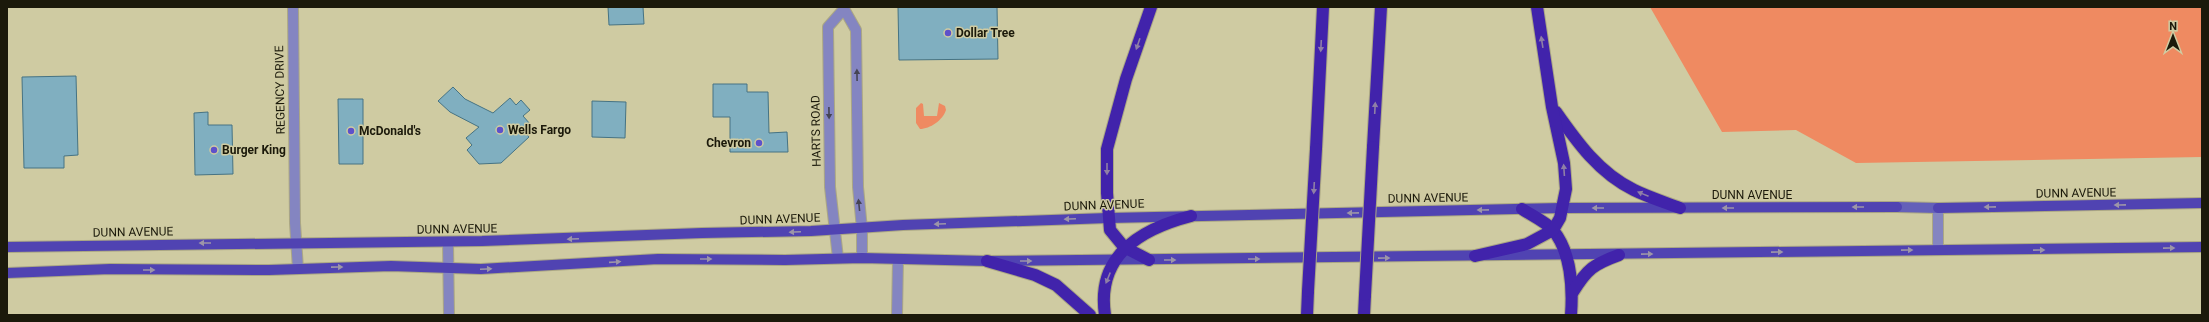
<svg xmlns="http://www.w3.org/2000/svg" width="2209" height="322" viewBox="0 0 2209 322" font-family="Roboto,sans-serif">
<rect width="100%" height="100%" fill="#cfcba2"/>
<g fill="#ef8a61">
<path d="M1650,7H2202V157L1856,163L1796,130L1722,132Z"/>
<path d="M921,103L923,104L924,116H937L939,103L945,106L946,110C943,120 930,129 920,129L916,123V108Z"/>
</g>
<g fill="#80afc0" stroke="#467383">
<path d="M608,7H643L644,24L609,25Z"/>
<path d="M898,7H997L998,59L899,60Z"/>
<path d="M76,76L78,155L64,156V168H24L22,77Z"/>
<path d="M713,84H747V92H768L769,133L787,132L788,152H730V117H713Z"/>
<path d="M453,87L465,99L493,113L510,98L516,105L521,100L530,110L523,116L531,125L524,131L529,137L501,163L479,164L467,150L472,145L466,138L479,127L450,112L438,101Z"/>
<path d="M338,99H363V164H339Z"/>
<path d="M592,101L626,102L625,138L592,137Z"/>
<path d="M208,112V125H232L233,174L195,175L194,113Z"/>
</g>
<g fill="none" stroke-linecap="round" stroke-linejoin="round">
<g stroke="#aba784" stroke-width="12">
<g id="minor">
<path d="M293,7L295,223L298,269"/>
<path d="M1938,208V250"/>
<path d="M897,315L898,259"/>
</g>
</g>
<g stroke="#aba784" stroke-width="12">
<g id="tertiary">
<path d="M843,7L856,30L858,187L862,229V258"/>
<path d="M448,242L449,315"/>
<path d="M838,258L830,187L828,27L843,10"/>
</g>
</g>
<g stroke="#aba784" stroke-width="12">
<path id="secondary" d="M1897,207L1938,208"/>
</g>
<g stroke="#aba784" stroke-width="12">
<g id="primary">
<path d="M1938,208L2202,203"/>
<path d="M7,247L482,241L702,233L811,231L903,225L1108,218L1562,208L1897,207"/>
<path d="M7,273L110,269L269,270L391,266L481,269L658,259L785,260L862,258L987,261L2202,247"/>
</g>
</g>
<g stroke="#aba784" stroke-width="14">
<g id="motorway">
<path d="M1556,112C1577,142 1599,173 1634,190C1648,197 1664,202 1680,208"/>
<path d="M1373,147L1381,7"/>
<path d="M1316,149L1323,7"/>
<path d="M1522,209C1531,215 1546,222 1553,230C1571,252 1573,288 1571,315"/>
<path d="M1475,256L1527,244L1553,230L1560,218L1566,189L1564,163L1552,107L1537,7"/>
<path d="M1149,260L1124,247L1110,230L1107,193V149L1126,79L1151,7"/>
<path d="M987,261L1035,275L1056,285L1090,315"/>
<path d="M1573,292C1587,269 1594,264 1619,255"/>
<path d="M1105,315C1096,255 1141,229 1191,216"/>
<path d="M1307,315L1308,291"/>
<path d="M1364,315L1365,295"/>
</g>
</g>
<use href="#minor" stroke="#8485c1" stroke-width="10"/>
<use href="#tertiary" stroke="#8485c1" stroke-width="10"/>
<use href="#secondary" stroke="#6460b9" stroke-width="10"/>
<use href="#primary" stroke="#5043b2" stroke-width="10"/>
<use href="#motorway" stroke="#4123ab" stroke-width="12"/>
<g stroke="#aba784" stroke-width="14" stroke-linecap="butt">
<g id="motorway-bridge">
<path d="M1308,291L1316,149"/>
<path d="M1365,295L1373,147"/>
</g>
</g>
<use href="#motorway-bridge" stroke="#4123ab" stroke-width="12"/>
</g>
<defs><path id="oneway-solid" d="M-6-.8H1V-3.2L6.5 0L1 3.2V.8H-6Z"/></defs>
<g fill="#8f7fa6">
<use href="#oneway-solid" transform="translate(1542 42) rotate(-99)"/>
<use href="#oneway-solid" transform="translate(1138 44) rotate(109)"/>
<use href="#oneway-solid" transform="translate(1321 46) rotate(93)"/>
<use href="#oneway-solid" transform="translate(1375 108) rotate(-87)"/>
<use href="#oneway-solid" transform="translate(1107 169) rotate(90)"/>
<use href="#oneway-solid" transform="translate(1564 170) rotate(-94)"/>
<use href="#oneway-solid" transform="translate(1314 188) rotate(93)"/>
<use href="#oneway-solid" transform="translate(1643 194) rotate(-158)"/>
<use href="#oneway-solid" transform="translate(1108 278) rotate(112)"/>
</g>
<g fill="#454453">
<use href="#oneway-solid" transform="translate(857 75) rotate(-91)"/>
<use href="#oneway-solid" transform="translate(829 113) rotate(89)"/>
<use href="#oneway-solid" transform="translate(859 205) rotate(-96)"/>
</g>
<g fill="#9c95a8">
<use href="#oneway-solid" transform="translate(2120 205) rotate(179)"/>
<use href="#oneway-solid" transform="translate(1858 207) rotate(180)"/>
<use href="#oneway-solid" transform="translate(1990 207) rotate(179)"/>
<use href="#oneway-solid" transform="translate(1598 208) rotate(180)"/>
<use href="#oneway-solid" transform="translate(1728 208) rotate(180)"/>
<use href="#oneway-solid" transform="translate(1483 210) rotate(179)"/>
<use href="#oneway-solid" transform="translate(1353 213) rotate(179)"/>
<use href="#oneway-solid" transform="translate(1070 219) rotate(178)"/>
<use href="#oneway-solid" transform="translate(940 224) rotate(178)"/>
<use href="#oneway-solid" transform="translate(795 232) rotate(178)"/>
<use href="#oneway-solid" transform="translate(573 239) rotate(178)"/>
<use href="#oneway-solid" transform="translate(205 243) rotate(180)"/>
<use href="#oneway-solid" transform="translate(2169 248) rotate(-1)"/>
<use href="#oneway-solid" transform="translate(1907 250) rotate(-1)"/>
<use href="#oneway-solid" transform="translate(2039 250) rotate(-1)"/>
<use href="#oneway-solid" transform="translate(1777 252) rotate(-1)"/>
<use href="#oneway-solid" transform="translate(1647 254) rotate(-1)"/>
<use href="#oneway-solid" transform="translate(1384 258) rotate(-1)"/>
<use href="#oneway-solid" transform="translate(706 259)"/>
<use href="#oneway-solid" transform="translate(1254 259)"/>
<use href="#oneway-solid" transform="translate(1170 260)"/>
<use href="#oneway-solid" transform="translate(1026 261)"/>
<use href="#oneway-solid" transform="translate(615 262) rotate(-4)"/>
<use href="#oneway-solid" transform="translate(337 267) rotate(-1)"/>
<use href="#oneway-solid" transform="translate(486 269) rotate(-2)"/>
<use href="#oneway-solid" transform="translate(149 270)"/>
</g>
<g fill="#5e51ca" stroke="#cfcba2" stroke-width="1.5">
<circle cx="948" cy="33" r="4"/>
<circle cx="500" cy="130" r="4"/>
<circle cx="351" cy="131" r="4"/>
<circle cx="759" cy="143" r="4"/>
<circle cx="214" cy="150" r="4"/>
</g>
<g text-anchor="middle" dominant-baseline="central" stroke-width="3" stroke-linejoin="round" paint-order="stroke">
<g font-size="12" font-weight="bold" fill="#1b190a" stroke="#cfcba2" text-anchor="start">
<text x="956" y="33">Dollar Tree</text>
<text x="508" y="130">Wells Fargo</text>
<text x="359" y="131">McDonald's</text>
<text x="751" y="143" text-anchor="end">Chevron</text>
<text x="222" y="150">Burger King</text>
</g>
<g font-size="12" fill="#1b190a" stroke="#cfcba2">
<text transform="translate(280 90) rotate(-91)">REGENCY DRIVE</text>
<text transform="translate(816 131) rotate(-91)">HARTS ROAD</text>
<text transform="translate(2076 193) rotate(-1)">DUNN AVENUE</text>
<text x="1752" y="195">DUNN AVENUE</text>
<text transform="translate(1428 198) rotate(-1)">DUNN AVENUE</text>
<text transform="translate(1104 205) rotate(-2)">DUNN AVENUE</text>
<text transform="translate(780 219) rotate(-2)">DUNN AVENUE</text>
<text transform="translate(457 229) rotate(-1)">DUNN AVENUE</text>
<text transform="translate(133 232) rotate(-1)">DUNN AVENUE</text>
</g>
</g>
<rect width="2209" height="322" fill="none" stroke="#1b190a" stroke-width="16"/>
<g transform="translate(2173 36)" stroke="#cfcba2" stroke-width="3" paint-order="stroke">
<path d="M0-3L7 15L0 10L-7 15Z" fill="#1b190a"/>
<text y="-6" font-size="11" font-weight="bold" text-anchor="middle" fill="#1b190a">N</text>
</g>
</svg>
